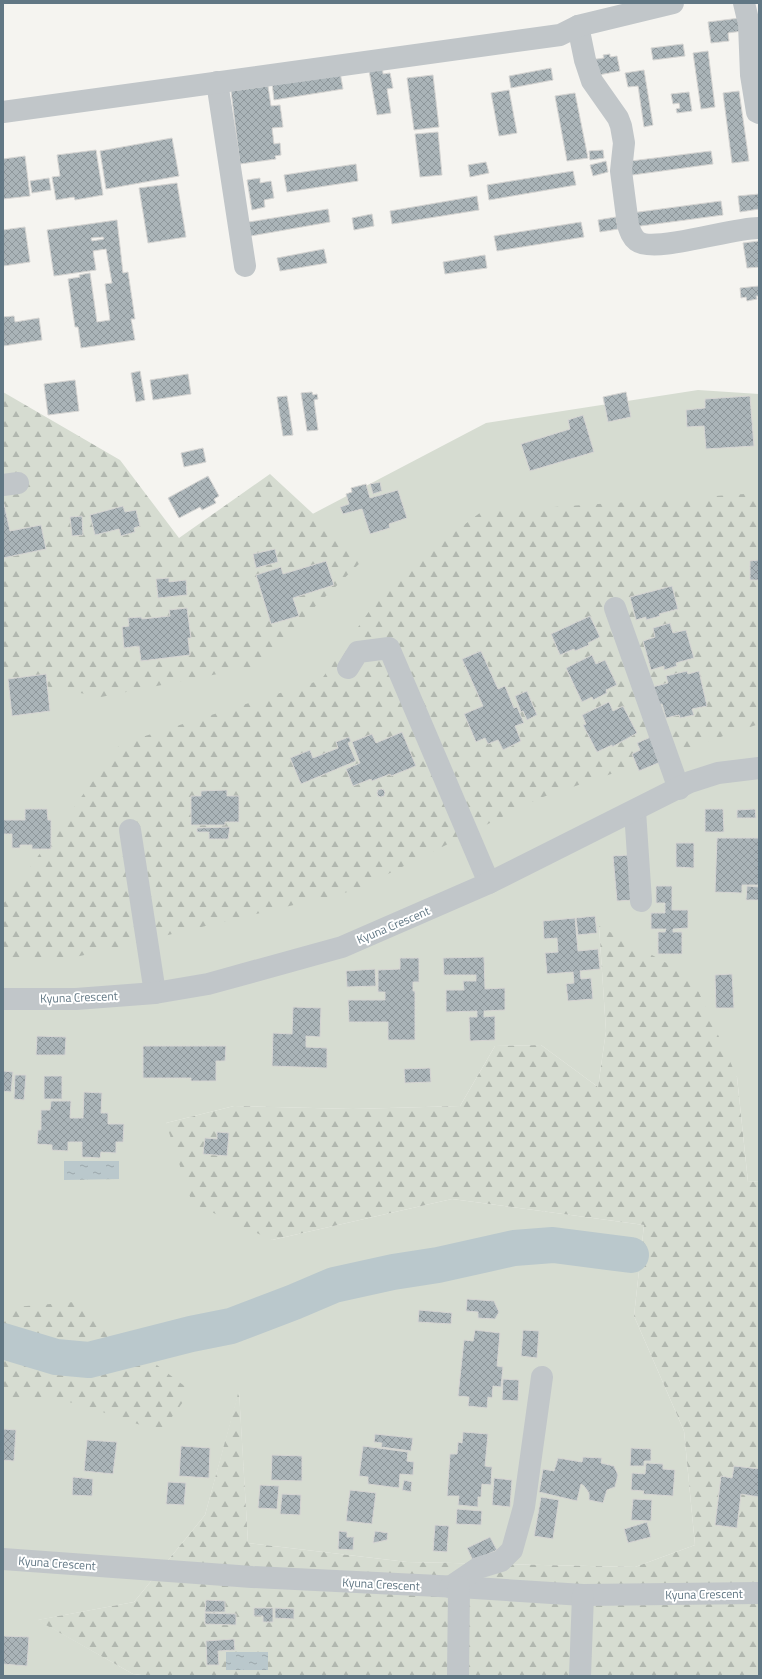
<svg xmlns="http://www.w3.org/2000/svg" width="762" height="1679" viewBox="0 0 762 1679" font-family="'Titillium Web',sans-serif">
<defs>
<pattern id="forest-firs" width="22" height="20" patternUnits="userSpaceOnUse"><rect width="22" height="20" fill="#d6dcd1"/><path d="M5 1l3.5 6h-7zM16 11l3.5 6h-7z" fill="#b1b7af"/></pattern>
<pattern id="water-ripples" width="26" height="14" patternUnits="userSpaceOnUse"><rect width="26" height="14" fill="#bac8cc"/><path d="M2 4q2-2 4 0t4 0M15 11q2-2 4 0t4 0" fill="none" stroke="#9ba7ab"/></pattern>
<pattern id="building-cross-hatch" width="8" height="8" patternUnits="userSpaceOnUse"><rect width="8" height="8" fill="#aab4b8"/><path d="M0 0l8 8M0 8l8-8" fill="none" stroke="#8e979b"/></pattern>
</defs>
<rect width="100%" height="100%" fill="#f5f4f0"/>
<path fill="#d6dcd1" d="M698,390L759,394V1181L748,1182L737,1077L599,926L606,1031L598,1087L541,1045L495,1046L460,1106L353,1109L234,1106L166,1123L272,1240L452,1199L644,1225L634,1316L684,1431L695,1545L635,1567L407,1562L248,1543L239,1392L205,1515L134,1602L38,1620L133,1674L150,1676H3V644L219,563L486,423Z"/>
<g fill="url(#forest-firs)">
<path d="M3,392L120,460L179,538L270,474L363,560L253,667L101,697L3,678Z"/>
<path d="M759,493V724L540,798L356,890L59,961L3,957V904L120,744L321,680L391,580L481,512Z"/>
<path d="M599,926L692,977L737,1077L748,1182L759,1181V1676H150L133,1674L37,1620L134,1602L205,1515L239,1390L248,1543L407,1562L635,1567L695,1545L684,1431L634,1316L644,1225L452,1199L272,1240L192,1203L166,1123L234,1106L353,1109L460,1106L495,1046L541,1045L598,1087L606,1031Z"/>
<path d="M74,1302L191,1391L161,1432L76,1403L3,1396V1308Z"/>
</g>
<g fill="url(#water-ripples)">
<path d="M64,1161H119V1179L64,1180Z"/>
<rect x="226" y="1652" width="42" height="18"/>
</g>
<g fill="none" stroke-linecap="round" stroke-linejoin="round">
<path stroke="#bac8cc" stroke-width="36" d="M3,1341L56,1357L89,1360L191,1334L231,1326L294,1302L334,1285L393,1272L438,1265L514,1248L553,1245L631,1255"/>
</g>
<g fill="url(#building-cross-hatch)" stroke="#d6d5d3" fill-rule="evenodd">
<path d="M740,18L742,31L728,33L729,41L711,43L708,22Z"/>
<path d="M683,44L685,56L653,60L651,48Z"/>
<path d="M708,51L715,107L701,109L693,53Z"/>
<path d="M610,54V57L617,56L620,71L593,76L590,60L604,58L603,55Z"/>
<path d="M382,62L383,74L390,73L393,88L387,89L391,113L377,115L368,65Z"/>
<path d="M551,68L553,80L511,88L509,76Z"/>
<path d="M644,70L653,125L644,127L638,86L628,87L625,73Z"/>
<path d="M340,72L343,89L274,100L272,83Z"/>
<path d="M433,75L439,127L414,130L407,78Z"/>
<path d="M268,86L271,106L280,105L283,127L272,128L274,144L280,143L281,155L275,156L276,159L240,164L231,91Z"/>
<path d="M509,90L517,133L499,136L491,93Z"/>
<path d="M739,91L749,161L732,163L723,93Z"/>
<path d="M689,92L692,111L677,113L676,109L680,108L679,103L673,104L671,94Z"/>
<path d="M575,93L588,158L567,161L555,96Z"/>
<path d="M438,132L442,175L420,177L415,134Z"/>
<path d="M172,138L179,176L106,189L100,151Z"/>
<path d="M96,150L103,195L75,200L74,197L56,200L52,177L60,176L57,155Z"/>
<path d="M603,150L604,158L590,160L589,151Z"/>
<path d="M711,151L713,164L625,176L623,162Z"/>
<path d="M25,156L30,196L3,199V159Z"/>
<path d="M606,161L608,172L593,176L590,165Z"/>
<path d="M486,162L489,173L470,177L468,165Z"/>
<path d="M356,164L358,181L287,192L284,175Z"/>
<path d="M573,171L576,185L489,200L487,185Z"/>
<path d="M49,178L51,190L32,193L30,181Z"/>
<path d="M260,178V183L271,181L274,198L264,200L265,207L252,210L247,180Z"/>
<path d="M177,183L186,237L148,243L139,188Z"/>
<path d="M759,194V209L740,212L738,196Z"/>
<path d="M477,196L479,210L392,224L390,211Z"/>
<path d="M721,201L723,215L633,227L631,213Z"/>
<path d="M328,209L330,222L245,237L243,223Z"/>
<path d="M372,214L374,226L354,230L352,218Z"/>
<path d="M616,217L618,229L600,232L598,220Z"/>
<path d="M117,220L123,273L128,272L135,319H131L135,340L81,348L78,327H75L68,279L80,277L79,275L90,273L97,322L110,320L105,284L112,283L106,249L93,251L96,270L54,276L47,230ZM103,237L104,239L92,241L91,238Z"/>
<path d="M581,222L584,237L497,251L494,236Z"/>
<path d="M25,227L30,262L3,266V230Z"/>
<path d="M759,241V267L747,268L743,243Z"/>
<path d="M324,249L327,263L280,271L277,258Z"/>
<path d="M485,255L487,268L445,274L443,262Z"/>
<path d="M759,284V296H756L757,299L747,301L746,297L741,298L740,288L759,286Z"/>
<path d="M14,316L15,322L39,318L42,340L3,346V317Z"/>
<path d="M140,371L145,400L136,402L131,373Z"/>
<path d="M188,374L191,394L153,400L150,380Z"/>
<path d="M75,380L79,411L48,415L44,384Z"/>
<path d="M312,392L313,395L317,394L318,399L314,400L318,430L307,431L301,393Z"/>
<path d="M626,392L631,417L608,422L603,397Z"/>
<path d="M287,396L293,435L283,436L277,397Z"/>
<path d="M750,396L754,446L706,449L704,426L687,427L686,410L705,408V399Z"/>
<path d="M583,415L594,452L530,471L521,444L570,429L568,420Z"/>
<path d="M203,448L206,462L184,467L181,453Z"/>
<path d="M208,476L219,496L214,499L216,503L202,510L200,507L179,518L168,498Z"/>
<path d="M380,482L382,491L373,494L370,484Z"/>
<path d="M366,484L370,498L398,490L407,518L389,524L390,528L370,534L362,509L343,514L340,507L349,504L346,494L352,492L351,488Z"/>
<path d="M4,504L10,531L41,525L46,549L3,558V505Z"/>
<path d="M123,506L125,512L136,510L140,526L134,528L135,532L121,536L119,529L95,535L90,515Z"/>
<path d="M82,516L83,535L72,536L70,517Z"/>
<path d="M275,549L278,562L256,568L253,554Z"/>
<path d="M759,560V580H750V561Z"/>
<path d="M326,561L334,585L293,598L299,616L271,624L256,575L281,567L283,574Z"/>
<path d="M169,578V582L186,580L187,595L158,598L156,579Z"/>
<path d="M672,586L678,609L659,614L660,616L646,620V617L636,620L630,597Z"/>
<path d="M187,608L191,638H188L190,655L141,661L139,646L124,648L122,627L129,626L128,618L141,617L142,619L170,616L169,610Z"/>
<path d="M590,616L600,637L588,643L589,645L575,651L574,649L560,655L551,634Z"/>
<path d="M670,623L673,633L686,630L694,658L676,663L677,666L664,670V666L651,670L643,641L655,637L653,628Z"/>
<path d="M481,651L498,689L505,686L514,708L517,707L524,723L515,726L521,741L503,750L498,740L488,744L485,738L476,742L464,714L483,706L462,659Z"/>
<path d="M592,655L596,664L605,660L617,685L606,690L607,693L593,700L592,697L582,702L566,668Z"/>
<path d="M687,671L688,674L699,671L707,706L692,709L694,715L680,718L679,715L666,718L662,704L656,705L652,687L668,683L666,676Z"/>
<path d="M46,674L50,711L12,716L8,679Z"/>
<path d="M527,691L537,715L527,720L523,711L521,712L515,696Z"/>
<path d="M609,702L613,711L623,706L637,733L612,747V745L597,752L583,725L586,724L582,715Z"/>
<path d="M402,732L416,766L391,776L390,774L372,781L371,779L353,786L346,769L360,763L352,742L372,734L376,743Z"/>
<path d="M653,736L663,761L639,771L632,754L640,750L637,743Z"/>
<path d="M349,737L351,741L348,743L356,761L301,784L290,758L310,750L313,758L338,748L336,742Z"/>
<circle cx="381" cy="793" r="4"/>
<path d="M227,790V796H239V822H225V825H191V796H201V791Z"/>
<path d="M25,809H47L48,820H51V849H32V845H20V848H12V834H3V820H25Z"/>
<path d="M705,809H723L724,832H705Z"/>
<path d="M755,809L756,818H737V810Z"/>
<path d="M230,827L228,839H209V832H197V828Z"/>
<path d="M717,838H759V885H742V893L715,892Z"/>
<path d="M676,843H694V868L676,867Z"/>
<path d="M629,855L633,900L617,901L613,856Z"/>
<path d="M656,886H672V910H688V928L673,929V932H682V954H658V932H665L666,929H651V913H665V903H656Z"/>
<path d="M747,886L759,887V900H746Z"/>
<path d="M595,916L597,933L578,935L576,918Z"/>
<path d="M575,918L578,951L598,949L600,969L580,971L581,979L591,978L593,999L568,1001L566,984L574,983L573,972L547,974L545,953L558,952L557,938L544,939L543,921Z"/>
<path d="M484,957L485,989L505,988V1010L484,1011V1017L495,1016V1040L470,1041L469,1017H477V1011L446,1012V990H464L463,981H476V975H444L443,958Z"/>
<path d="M400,958H419V982H413V991H415V1040H388V1022H349L348,1000H385V992H378V970L400,969Z"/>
<path d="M375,969L376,986L347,987L346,971Z"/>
<path d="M732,974L734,1008H716L715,975Z"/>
<path d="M293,1007L321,1008L320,1037L306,1036V1047L327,1048V1068L272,1066L273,1033L292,1034Z"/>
<path d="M37,1036L66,1037L65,1055H36Z"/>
<path d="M143,1046H226L225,1061H216V1081H191V1078H143Z"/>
<path d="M430,1068L431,1082L405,1083L404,1069Z"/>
<path d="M3,1071L13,1072L11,1092L3,1091Z"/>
<path d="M15,1075H26L24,1100L14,1099Z"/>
<rect x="44" y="1076" width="18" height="23"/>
<path d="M84,1092L102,1093L101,1113H108V1124H124L123,1142H116V1153L101,1152L100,1158L82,1157V1142H68V1151L52,1150V1145L37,1144L38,1130H41V1110H50L51,1101H71L70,1118H83Z"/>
<path d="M217,1132L229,1133L227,1156L203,1154L205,1138L217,1139Z"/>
<path d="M467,1299L494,1301L499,1312L495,1319L478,1318V1312L466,1311Z"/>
<path d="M419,1310L452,1313L451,1324L418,1322Z"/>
<path d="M475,1330L500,1333L497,1366L503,1367L501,1387L493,1386L492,1398L488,1397L487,1408L468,1406L469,1397L458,1396L464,1340L473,1341Z"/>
<path d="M523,1330L539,1331L537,1358L521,1356Z"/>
<path d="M503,1379L519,1380L518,1401L502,1400Z"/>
<path d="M3,1429L16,1430L14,1461L3,1460Z"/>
<path d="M463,1432L488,1434L485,1466L492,1467L491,1485L482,1484L481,1497H478V1507L458,1505L459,1496H447L450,1454H457L458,1442L462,1443Z"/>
<path d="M375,1434L413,1438L411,1451L381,1447L382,1443L374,1442Z"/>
<path d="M87,1440L117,1442L113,1474L84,1471Z"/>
<path d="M181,1446L210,1448L209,1478L179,1476Z"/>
<path d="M363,1446L408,1452L407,1461L414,1462L413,1475L400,1474L399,1488L368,1484V1477L359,1476Z"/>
<path d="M631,1448L651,1449V1461H644V1466H630Z"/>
<path d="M272,1455L302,1456V1481L271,1480Z"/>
<path d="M583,1457L602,1458L601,1463L614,1466L618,1475L615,1487L607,1490L603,1503L589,1500V1493L584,1486L581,1484L577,1501L539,1492L543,1469L554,1471L558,1458L582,1462Z"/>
<path d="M646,1463L663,1464V1469L675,1470L673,1496L643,1494L644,1491L631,1490L632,1473L645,1474Z"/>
<path d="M734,1466L759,1469V1497L741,1494L737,1528L715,1525L721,1476L732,1478Z"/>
<path d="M73,1477L93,1479L92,1496L72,1495Z"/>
<path d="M494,1478L512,1480L510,1507L492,1505Z"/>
<path d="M404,1480L412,1482L411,1492L402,1490Z"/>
<path d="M168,1482L186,1483L184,1505L166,1504Z"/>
<path d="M260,1485L279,1486L277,1509L258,1508Z"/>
<path d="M350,1490L376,1493L372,1524L346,1521Z"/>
<path d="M282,1494L301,1495L300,1515L280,1514Z"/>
<path d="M541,1497L559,1500L553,1539L534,1536Z"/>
<path d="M633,1499L652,1500L651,1521L631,1520Z"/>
<path d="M457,1509L482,1511L481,1525L456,1524Z"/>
<path d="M647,1522L651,1537L628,1543L624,1529Z"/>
<path d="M435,1525L449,1526L447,1552L433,1551Z"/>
<path d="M339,1531L347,1532V1537H354L353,1550L338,1549Z"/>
<path d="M375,1531L388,1533L387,1540L373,1543Z"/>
<path d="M490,1537L497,1550L473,1561L467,1548Z"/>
<path d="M206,1600L225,1601V1612H205Z"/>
<path d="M254,1608H273V1622H263V1616H254Z"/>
<path d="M275,1608L294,1609V1619L275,1618Z"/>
<path d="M205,1613L236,1614V1625L205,1624Z"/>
<path d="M3,1636L29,1637L27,1666L3,1664Z"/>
<path d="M234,1639L235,1650L218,1651L219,1665H207L206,1641Z"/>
</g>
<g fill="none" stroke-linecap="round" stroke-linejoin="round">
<g stroke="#c1c6c9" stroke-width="22">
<path d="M744,3L749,24L751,75L757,112L759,113"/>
<path d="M578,26L585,60L592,81L618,118L621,126L624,143L621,171L628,225C630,231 632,237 637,241C654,254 734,227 759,228"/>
<path d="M217,82L245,266"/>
<path d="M3,112L560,35L578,26L673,3"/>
<path d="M3,485L18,483"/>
<path d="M615,608L679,789"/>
<path d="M348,668L358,652L389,648L489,883"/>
<path d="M635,811L641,901"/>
<path d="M130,830L155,993"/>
<path d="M3,999H76L155,993L208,984L342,947L489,883L690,782L718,773L759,768"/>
<path d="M3,1559L252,1577L459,1587L583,1595L759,1593"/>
<path d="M450,1587L478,1568L501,1561L512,1550L524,1507L542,1377"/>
<path d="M458,1676L459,1587"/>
<path d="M580,1676L583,1595"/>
</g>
</g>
<g text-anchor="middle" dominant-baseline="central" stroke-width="4" stroke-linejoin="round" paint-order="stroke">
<g font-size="12" fill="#617784" stroke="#fff">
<text transform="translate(393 925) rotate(-23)">Kyuna Crescent</text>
<text transform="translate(79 997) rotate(-2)">Kyuna Crescent</text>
<text transform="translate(57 1563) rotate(4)">Kyuna Crescent</text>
<text transform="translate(381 1584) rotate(3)">Kyuna Crescent</text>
<text transform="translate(704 1594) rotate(-1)">Kyuna Crescent</text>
</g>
</g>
<rect width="762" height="1679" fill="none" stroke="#617784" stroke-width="8"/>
</svg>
